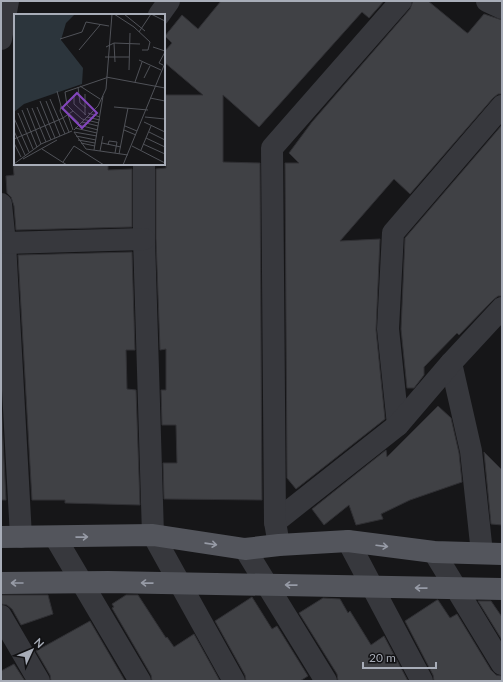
<svg xmlns="http://www.w3.org/2000/svg" width="503" height="682" viewBox="0 0 503 682" font-family="Lato,sans-serif">
<rect width="100%" height="100%" fill="#161618"/>
<g fill="#404145" stroke="#303034">
<path d="M221,1H384L369,18L362,12L259,127L223,95V162L260,163L262,500L164,499L163,463H177L176,425H162L161,390H166V349L160,350L156,239V169L166,168L164,95H203L164,62V52L172,43L165,36L182,15L198,29Z"/>
<path d="M413,1H428L467,33H468L484,14L502,20V94H498L493,98L410,194L394,179L340,241L380,239L376,330L385,419L296,489L287,478L285,163H299L289,153L312,122L410,9Z"/>
<path d="M502,125V296H498L493,300L459,335L457,333L424,367V375L414,388H407L401,329L405,238Z"/>
<path d="M13,164H108V170L132,169V227L16,230L14,206L11,197L7,193L6,176L14,175Z"/>
<path d="M132,252L135,350H126L127,389L136,390L140,505L65,503V500H32L18,255Z"/>
<path d="M1,400L6,500H1Z"/>
<path d="M438,406L451,418L459,453L462,482L410,500L381,514L383,519L356,525L349,505L324,525L312,509L386,450L387,457Z"/>
<path d="M484,452L502,470V525L491,524Z"/>
<path d="M1,595H48L53,614L21,625L12,609L7,605L1,604Z"/>
<path d="M126,595H138L166,638L167,637L174,647L194,634L220,681H152L151,675L112,608L114,607L112,604Z"/>
<path d="M252,597L272,629L277,626L308,676L300,681H246L245,675L215,621Z"/>
<path d="M323,598L340,599L348,613L350,611L371,645L384,636L408,681H338L337,674L299,613Z"/>
<path d="M437,600H438L450,618L457,614L491,670L496,675L502,676V681H434L433,675L405,621Z"/>
<path d="M478,601H491L502,617V640Z"/>
<path d="M90,621L125,681H51L50,675L36,651Z"/>
<path d="M14,664L25,681H1V671Z"/>
</g>
<g fill="none" stroke-linecap="round" stroke-linejoin="round">
<g stroke="#37383d" stroke-width="22">
<path d="M487,1L502,8"/>
<path d="M159,15L169,1"/>
<path d="M1,39L8,1"/>
<path d="M144,164V239L153,535L234,681"/>
<path d="M1,204L5,243L21,537"/>
<path d="M1,241L5,243L144,239"/>
<path d="M451,363L471,451L482,553"/>
<path d="M398,425L388,329L393,233L502,106"/>
<path d="M275,522L398,425L451,363L502,308"/>
<path d="M55,537L140,681"/>
<path d="M348,541L422,681"/>
<path d="M279,545L275,522L272,148L401,1"/>
<path d="M245,549L326,681"/>
<path d="M434,552L502,664"/>
<path d="M1,616L39,681"/>
</g>
<g stroke="#53555c" stroke-width="22">
<path d="M1,537L153,535L245,549L279,545L348,541L434,552L502,554"/>
<path d="M1,583L108,582L502,589"/>
</g>
</g>
<defs><path id="oneway-shaft" d="M-6 0H5M1.5-3L5.5 0L1.5 3" fill="none" stroke-width="1.6" stroke-linecap="round" stroke-linejoin="round"/></defs>
<g stroke="#979ba6">
<use href="#oneway-shaft" transform="translate(82 537) rotate(-1)"/>
<use href="#oneway-shaft" transform="translate(211 544) rotate(8)"/>
<use href="#oneway-shaft" transform="translate(382 546) rotate(7)"/>
<use href="#oneway-shaft" transform="translate(17 583) rotate(180)"/>
<use href="#oneway-shaft" transform="translate(147 583) rotate(-179)"/>
<use href="#oneway-shaft" transform="translate(291 585) rotate(-179)"/>
<use href="#oneway-shaft" transform="translate(421 588) rotate(-179)"/>
</g>
<g transform="translate(14 14)">
<rect width="151" height="151" fill="#161618"/>
<path d="M0,0H61L52,9L47,26L69,54L68,70L10,90L0,98Z" fill="#2c353c"/>
<path fill="none" stroke="#505258" stroke-width="1" d="M100,0L120,13L136,28L134,36H128M110,0L131,17M137,0L151,7M125,18L137,0M46,25L68,18L72,8L95,12M100,29L101,48M92,33L100,29L126,30M139,33L151,37M65,36L86,11M91,43H115M125,46L147,56M149,51L145,49L151,38M115,56L116,19M92,63L151,74M130,64L136,52M121,68L128,48M66,72L86,85M64,73L66,89L72,94M43,77L47,92L65,109M71,80V101M60,81V90L72,101M136,84L151,87M36,85L51,120M26,87L41,124M32,87L46,122M47,92L46,97L55,118M23,93L37,126M100,93L134,96M13,94L27,130M18,94L32,128M8,96L23,133M4,99L19,135M74,99L86,103M54,101L59,116M73,103L86,106M131,103L151,105M0,104L15,138M68,108L84,112M130,108L151,118M85,109L68,105L59,97L53,91L51,78L92,64M65,111L84,116M111,112L123,117M61,114L83,119M60,116L84,92L92,75L98,0M110,116L122,121M0,117L11,141M60,118L72,135L114,141M60,118L83,122M135,118L151,126M62,122L82,126M132,124L151,133M0,125L49,104L59,97M64,126L81,129M0,129L7,143M67,129L81,132M88,129L107,133M129,130L151,140M94,131L95,127L103,128L101,139M118,132L151,149M28,135L53,151M80,136L89,82M127,136L137,112M86,137L89,122M105,140L114,94M9,145L43,126M49,148L60,132L90,151M0,150L27,130L58,117M109,151L151,49"/>
<path fill="#8446be" fill-opacity="0.15" stroke="#8446be" stroke-width="2" d="M63,79L83,99L68,114L48,94Z"/>
<rect width="151" height="151" fill="none" stroke="#a8adb8" stroke-width="2"/>
</g>
<rect width="503" height="682" fill="none" stroke="#a8adb8" stroke-width="4"/>
<g transform="translate(32 650) rotate(46)" stroke="#111113" stroke-width="3" paint-order="stroke">
<path d="M0-3L7 15L0 10L-7 15Z" fill="#a8adb8"/>
<text y="-6" font-size="11" font-weight="bold" text-anchor="middle" fill="#a8adb8">N</text>
</g>
<path d="M363 662v6h73v-6" fill="none" stroke="#a8adb8" stroke-width="2"/>
<text x="369" y="662" font-size="12" fill="#a8adb8" stroke="#111113" stroke-width="3" paint-order="stroke">20 m</text>
</svg>
